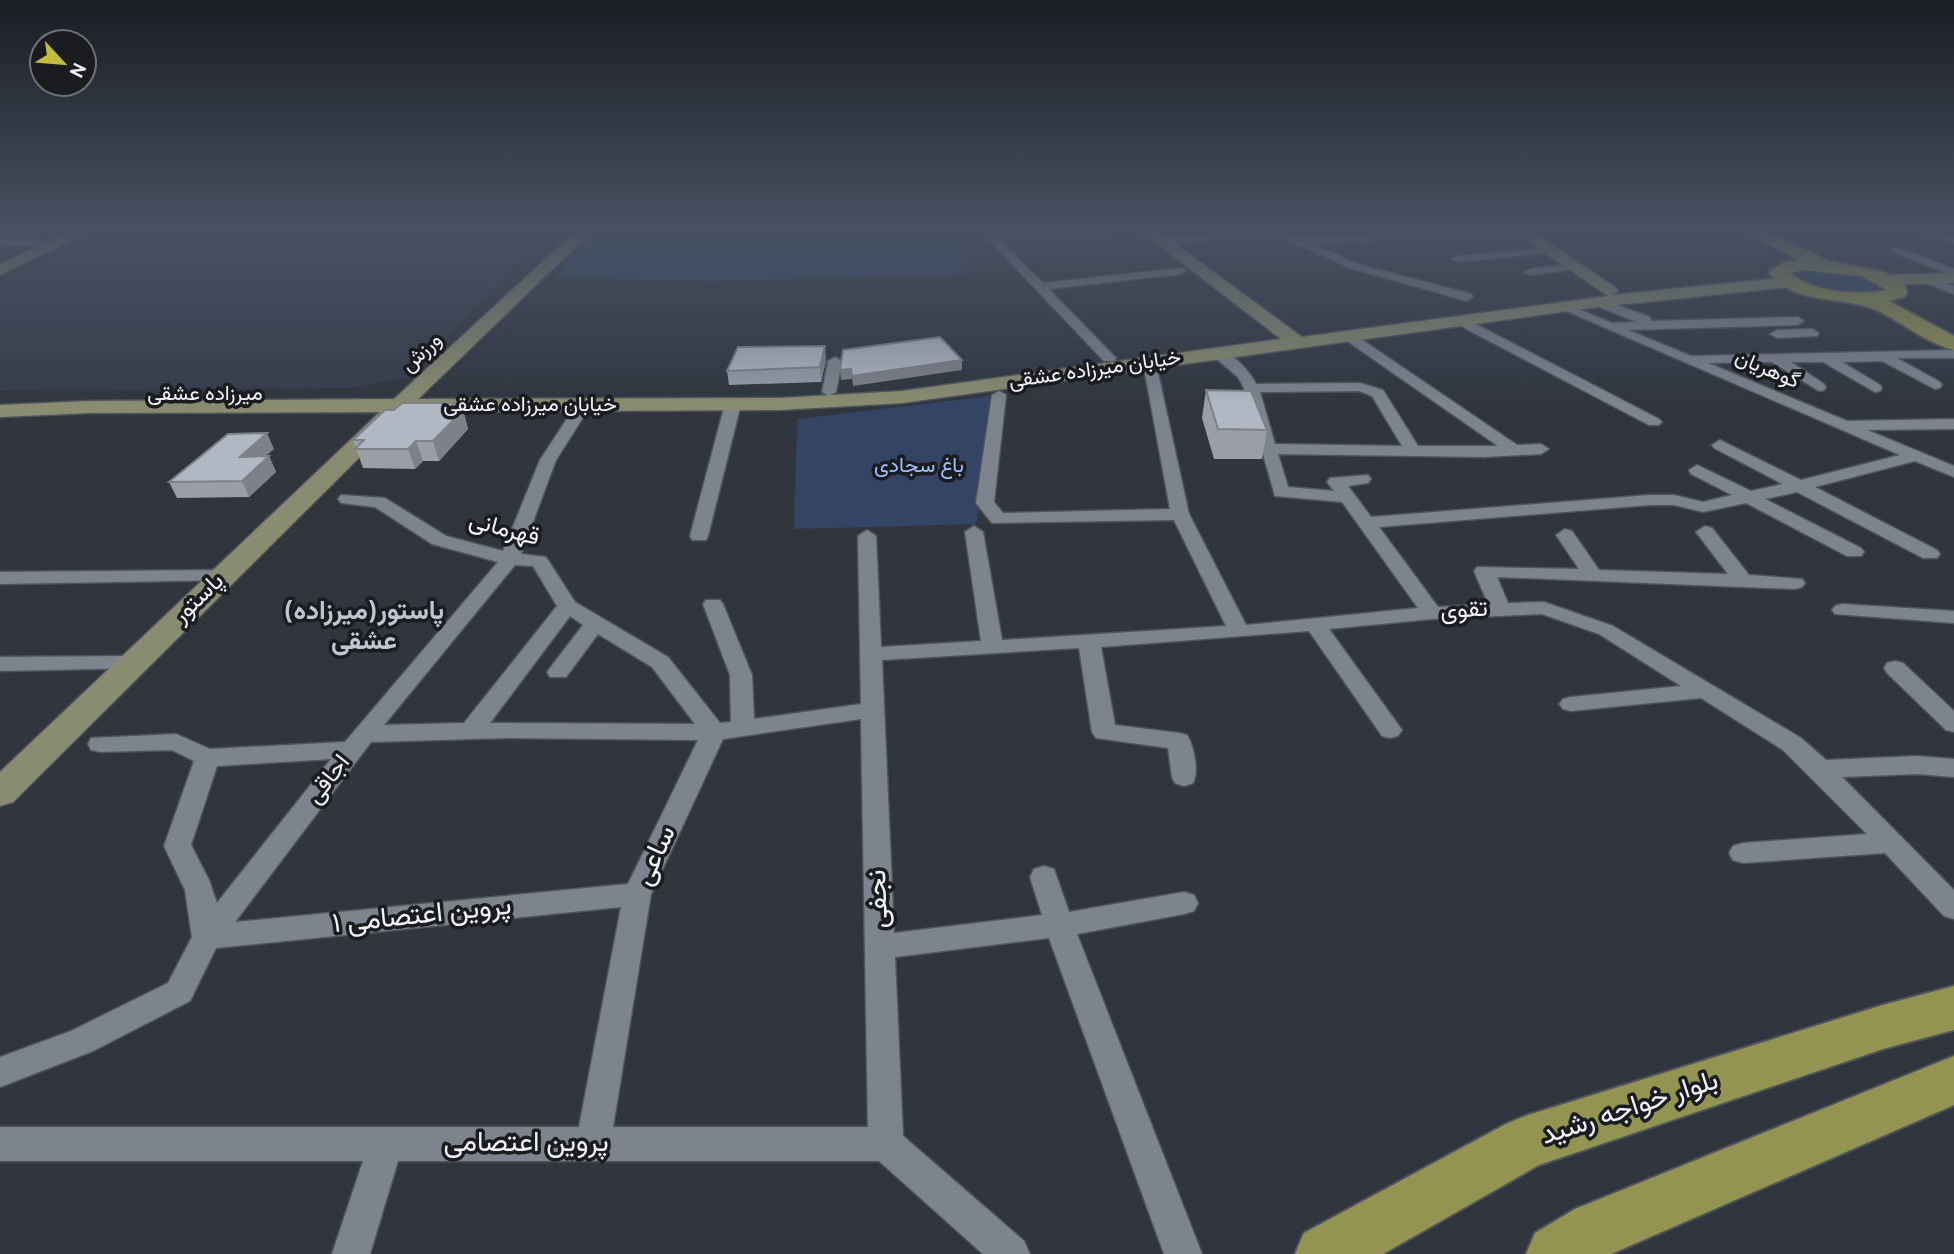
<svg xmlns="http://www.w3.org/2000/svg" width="1954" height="1254" viewBox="0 0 1954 1254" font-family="Overpass,Vazirmatn,sans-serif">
<rect width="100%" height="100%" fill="#30353e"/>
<path fill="#353c4b" d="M110,229H550L408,377L351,388L0,391V281Z"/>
<g fill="#344465">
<path d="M600,229H965L966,275L713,281L555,278Z"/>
<path d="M1807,270L1854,275L1875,286L1874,289C1853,297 1816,290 1798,277L1800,272Z"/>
<path d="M999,395L976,524L794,529L797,419Z"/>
</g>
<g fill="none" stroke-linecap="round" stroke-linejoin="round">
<g stroke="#50545b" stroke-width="3">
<g id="street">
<path d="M1035,229H1110L1105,232L998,238L1043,283L1181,268L1187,271L1181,274L1049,289L1116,358L1114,361H1104L984,235L989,232Z"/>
<path d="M1265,229H1280L1299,238L1447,229H1516L1511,232L1312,244L1358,264L1471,294L1473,297L1467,301L1350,268L1275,235L1161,244L1156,241L1161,238Z"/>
<path d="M1916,229H1932L1954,237V244Z"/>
<path d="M0,239L39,240L44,243L39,246L0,245Z"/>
<path d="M1549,248L1554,251L1553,253L1457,262L1451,259L1457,256Z"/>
<path d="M1892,248H1900L1954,269V276L1892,252Z"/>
<path d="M1573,264L1577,265V269L1530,275L1524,272L1530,269Z"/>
<path d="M1925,275L1954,286V294L1921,281L1919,279Z"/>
<path d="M1598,298L1650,317L1651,321L1798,317L1804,321L1798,325L1628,330L1691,356L1954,350V358H1897L1940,382L1942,385L1940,388L1935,389L1882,361L1842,362L1880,385L1882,388L1880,391L1875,392L1823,362H1791L1824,384L1826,387L1824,390L1819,391L1772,362L1708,363L1847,421L1954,419V429L1867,430L1954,466V477L1915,461L1815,487L1937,550L1940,554L1937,558H1923L1797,492L1765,499L1861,548L1864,552L1861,556H1847L1746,503L1703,512L1674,505H1650L1379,527L1438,607L1488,604L1474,571L1477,567L1579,569L1556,535L1565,529L1572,531L1599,570L1728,574L1696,532L1705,526L1712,528L1749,575L1802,579L1805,583L1802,587L1795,589L1497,577L1508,603L1544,602L1613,626L1801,738L1826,760L1917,756L1954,759V777L1917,774L1842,777L1954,890V919L1944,916L1885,853L1743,863L1733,860L1729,853L1733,846L1743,843L1867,834L1783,750L1701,698L1571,711L1563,709L1559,704L1563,699L1571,697L1681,686L1599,634L1542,614L1432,619L1329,629L1402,730L1398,736L1390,738L1382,736L1309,631L1101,647L1115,725L1179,733L1187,735C1194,746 1199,772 1193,783L1184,786L1175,783L1172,777L1168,748L1096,738L1092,732L1079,648L882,660L894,933L1042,915L1030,877L1034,869L1044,866L1054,869L1069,912L1184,892L1194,895L1198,903L1194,911L1184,914L1077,934L1202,1254H1164L1049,938L895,957L903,1136L1024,1241L1030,1254H983L879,1161H398L370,1254H332L363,1161H0V1127H579L621,907L216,948L190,1001L93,1051L0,1087V1057L71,1031L168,983L192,937L185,890L164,846L194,761L172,750L100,752L91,750L88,744L91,738L176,734L210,749L345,742L498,562L432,544L375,507L341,503L338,499L341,495L385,498L446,536L503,551L540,460L578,402H588L591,405L556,460L521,554L546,557L575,602L668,657L720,723L731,722L730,675L703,604L706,600H720L723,604L752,675L754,719L861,704L858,536L867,530L876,536L881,647L981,641L965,532L974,526L983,532L1002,640L1226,626L1174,520L992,523L976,503L992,395L999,391L1006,395L994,502L1003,513L1170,509L1143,362L1150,358L1155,359L1189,514L1246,625L1418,608L1342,502L1275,496L1244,388L1238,377L1213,356V350C1229,348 1249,370 1256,384L1360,383L1383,390L1418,446H1498L1340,336L1347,332L1352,333L1517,445L1541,444L1549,449L1541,454L1483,457L1278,454L1288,487L1334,491L1327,482L1330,478L1368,475L1371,479L1368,483L1348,486L1371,517L1650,495H1674L1703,502L1732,495L1691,474L1689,470L1697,465L1751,491L1783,484L1714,448L1712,445L1720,440L1801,480L1900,455L1557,307L1559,304H1567L1612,323L1637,322L1594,305V299ZM1359,391L1372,396L1402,446L1275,444L1260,392ZM515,565L533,566L557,606L464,723L384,725ZM570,616L583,625L547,672L550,677H566L598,634L652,667L695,724L490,723ZM861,719L868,1127H613L651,894L723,739ZM507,738L698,740L628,884L235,922L371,742ZM331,759L217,903L209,880L191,845L217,766Z"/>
<path d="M1462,317L1659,419L1662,422L1659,425H1649L1457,324L1456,321Z"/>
<path d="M1812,329L1819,333L1817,336L1777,338L1770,334L1777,330Z"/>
<path d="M835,357L842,361L836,392L829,396L822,392L828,361Z"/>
<path d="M733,399L741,404L708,536L706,540H692L690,536L725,404Z"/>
<path d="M224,570L231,572L234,576L231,580L0,584V572Z"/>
<path d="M1842,604L1954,611V623L1835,614L1832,610L1835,606Z"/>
<path d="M133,656L141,658L144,663L141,668L0,671V657Z"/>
<path d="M1895,661L1903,663L1954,711V732L1946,730L1887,673L1884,668L1887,663Z"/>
</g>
</g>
<g stroke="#50545b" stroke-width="3">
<g id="secondary">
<path d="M75,229H95L0,275V264Z"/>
<path d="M578,229H594L418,399L780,398L902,391L1281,339L1138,229H1155L1302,337L1608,296L1510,229H1528L1615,287L1618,291L1612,295L1789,277L1797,282L1789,287L1598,307L902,403L780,410L405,412L13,802L0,806V772L380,412L89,413L0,417V405L89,401L394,399Z"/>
<path d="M1954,273V283L1885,285L1877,280L1885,275Z"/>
</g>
</g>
<g stroke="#50545b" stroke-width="4">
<g id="primary">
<path d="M1741,229H1762L1829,261L1885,272L1905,285L1907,293L1904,297L1889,301L1954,336V350C1926,343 1902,322 1876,310C1841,295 1794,306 1769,272L1784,262L1798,260ZM1803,270L1861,276L1887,290C1858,295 1814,293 1790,273Z"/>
<path d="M1954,986V1030L1883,1049L1539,1165L1383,1254H1295L1304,1233L1506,1124L1525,1116L1883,1005Z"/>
<path d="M1954,1056V1105L1611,1254H1526L1535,1233L1575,1209Z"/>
</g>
</g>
<use href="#street" fill="#7e848e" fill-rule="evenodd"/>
<use href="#secondary" fill="#898c70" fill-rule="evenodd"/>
<use href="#primary" fill="#949452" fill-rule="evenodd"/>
</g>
<g fill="#999ea8">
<path d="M826,360L821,382L729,385L727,371Z"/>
<path d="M1206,390L1267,430L1262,459H1214L1202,418Z"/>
<path d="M456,410H463L468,429L439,461H423L415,469L363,468L353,440Z"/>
<path d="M274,449L265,456H269L276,472L249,497L177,498L169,482Z"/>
</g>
<g fill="#7d8188">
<path d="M825,346L826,360L821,382L820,367Z"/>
<path d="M962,360V370L853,386L852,376Z"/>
<path d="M851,369L852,379L841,380L840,370Z"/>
<path d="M454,403L457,415L463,410L468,429L439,461L433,441L447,410Z"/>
<path d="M267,433L274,449L247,472L240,457Z"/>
<path d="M416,441L423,461L415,469L408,449Z"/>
<path d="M269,456L276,472L249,497L242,481Z"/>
</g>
<g fill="#b2b8c3" stroke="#7d8188" stroke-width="2">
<path d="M940,337L962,360L852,376L851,369L840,370L843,350Z"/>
<path d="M825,346L820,367L727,371L738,347Z"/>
<path d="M1206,390L1251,391L1267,430L1218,429Z"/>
<path d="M402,403H454L447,410H463L433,441H416L408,449H355L364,440H353L385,410H394Z"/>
<path d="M267,433L240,457L269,456L242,481L169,482L228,434Z"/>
</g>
<linearGradient id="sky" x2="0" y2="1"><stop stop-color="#1a1d22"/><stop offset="0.57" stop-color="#485163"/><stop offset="1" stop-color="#485163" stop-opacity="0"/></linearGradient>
<rect width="1954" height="405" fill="url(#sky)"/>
<g text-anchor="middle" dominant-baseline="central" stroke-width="7" stroke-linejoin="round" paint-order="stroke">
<g font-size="21" fill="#eff2f8" stroke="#1a1c20">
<text transform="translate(422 353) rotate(-43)">ورزش</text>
<text transform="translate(1095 370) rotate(-8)">خیابان میرزاده عشقی</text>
<text transform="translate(1767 370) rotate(23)">گوهریان</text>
<text x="205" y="394">میرزاده عشقی</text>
<text x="530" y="405">خیابان میرزاده عشقی</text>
</g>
<g font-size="21" fill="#a1c0fe" stroke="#1a1c20">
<text x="919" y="466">باغ سجادی</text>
</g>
<g font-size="24" fill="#eff2f8" stroke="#1a1c20">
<text transform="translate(504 530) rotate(15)">قهرمانی</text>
<text transform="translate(199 599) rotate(-44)">پاستور</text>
<text transform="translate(1464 611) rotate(-4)">تقوی</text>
<text transform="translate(329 780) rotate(-52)">اجاقی</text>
</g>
<g font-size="26" font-weight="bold" fill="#c0c6d1" stroke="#1a1c20">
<text x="364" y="612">(پاستور(میرزاده<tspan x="364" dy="30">عشقی</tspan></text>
</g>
<g font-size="28" fill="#eff2f8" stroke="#1a1c20">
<text transform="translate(656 856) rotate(-65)">ساعی</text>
<text transform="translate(879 899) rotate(-92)">نجفی</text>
<text transform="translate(422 916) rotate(-6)">پروین اعتصامی ۱</text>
<text transform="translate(1630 1109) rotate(-18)">بلوار خواجه رشید</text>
<text x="526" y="1144">پروین اعتصامی</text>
</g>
</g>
<g transform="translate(63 63) rotate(116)"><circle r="33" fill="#1a1c20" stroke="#6f7276" stroke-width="2"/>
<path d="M0-5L12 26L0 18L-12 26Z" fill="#c3bd3f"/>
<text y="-10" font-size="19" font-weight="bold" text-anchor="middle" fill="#eff2f8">N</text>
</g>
</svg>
